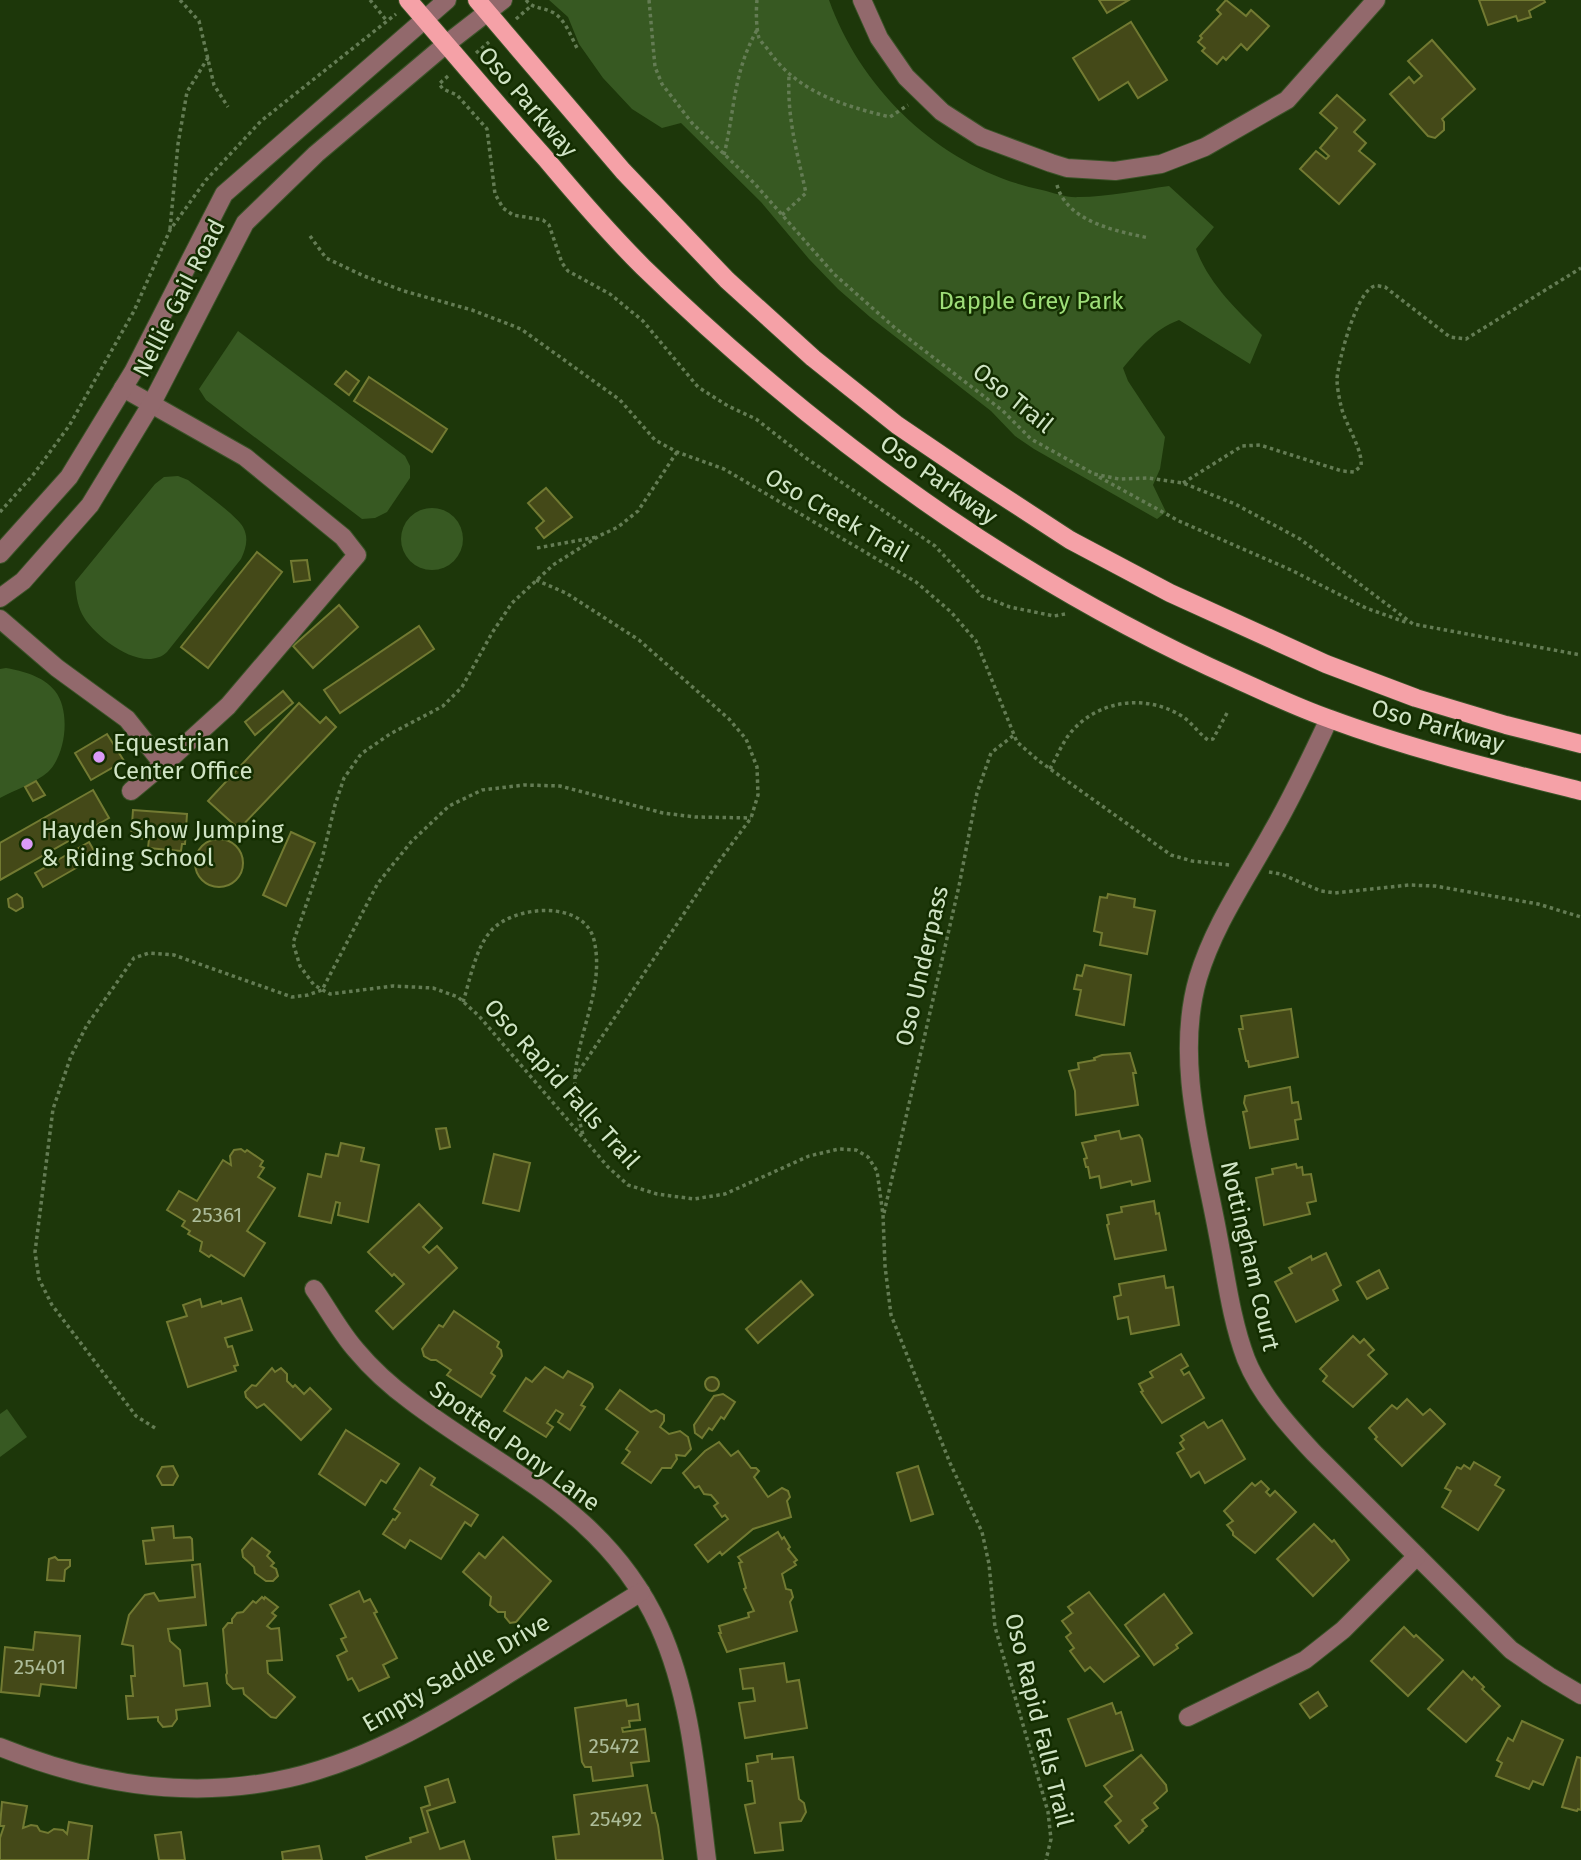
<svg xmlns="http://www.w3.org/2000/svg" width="1581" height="1860" viewBox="0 0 1581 1860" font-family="'Fira Sans',sans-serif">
<rect width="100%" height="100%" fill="#1d370a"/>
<g fill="#375922">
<path d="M549,0H829C862,93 945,170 1042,190C1054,193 1067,198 1079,197C1108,197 1140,190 1169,186L1214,227L1196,249C1209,284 1236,309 1262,335L1250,364L1179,320C1153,330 1141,347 1123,368L1128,381L1165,437L1160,469L1153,485L1166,512L1157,519L1034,449L1015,436L991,411L870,317L838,289L809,259L761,202L681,123L662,128L632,109L603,78L579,44L568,17Z"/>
<path d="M238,331L405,456L410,466V478L387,512L375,518L362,519L206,400L199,389Z"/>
<path d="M178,476L188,480C201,490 236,515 243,527C249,538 246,548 241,559L167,652C143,675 93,636 82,614C77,604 76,593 75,582L155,484L164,477Z"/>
<circle cx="432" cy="539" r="31"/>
<path d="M6,668C23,671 43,676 55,691C71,711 66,755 48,772C35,783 15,790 0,798V669Z"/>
<path d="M7,1409L27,1437L0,1457V1414Z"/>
</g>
<g fill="#444918" stroke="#727a32" stroke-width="2">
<path d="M1099,0H1129L1107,13Z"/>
<path d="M1226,0L1246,16L1251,10L1269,26L1247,50L1241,44L1226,60L1223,57L1217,64L1202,51L1205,48L1198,42L1202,38L1200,36L1221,14L1217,10Z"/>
<path d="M1479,0H1544L1545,2L1529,11L1531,17L1518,21L1516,16L1488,25Z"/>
<path d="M1131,22L1167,80L1138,98L1128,82L1099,100L1073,58Z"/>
<path d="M1432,40L1475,89L1442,119L1444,122V130L1435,138L1428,136L1390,94L1409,77L1414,83L1422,76L1408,61Z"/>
<path d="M1337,95L1365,120L1354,132L1366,143L1359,151L1375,164L1339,204L1300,169L1316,151L1326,159L1329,156L1320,148L1337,128L1320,113Z"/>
<path d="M346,371L359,381L349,395L335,384Z"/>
<path d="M369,377L447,429L432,452L354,401Z"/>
<path d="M546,488L572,517L544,538L536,528L544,521L528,503Z"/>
<path d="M257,552L282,572L208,668L181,647Z"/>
<path d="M307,560L310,580L294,582L291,561Z"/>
<path d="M339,605L358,627L313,668L293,646Z"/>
<path d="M419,626L434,649L340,713L324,690Z"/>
<path d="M283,691L293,703L255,735L245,722Z"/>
<path d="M299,703L320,723L326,717L336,727L239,829L208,801Z"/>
<path d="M107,734L124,761L91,780L75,753Z"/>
<path d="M36,781L45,795L33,801L25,787Z"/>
<path d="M93,790L109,818L0,880V843Z"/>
<path d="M133,810L187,814L185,844H182L181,851L148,848L149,839L131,838Z"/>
<path d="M291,832L315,843L286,906L263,895Z"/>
<circle cx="219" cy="863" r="24"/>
<path d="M89,842L97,856L43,887L35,873Z"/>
<path d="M17,894L22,898L23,907L16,911L9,907L8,899Z"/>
<path d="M1108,894L1135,899L1134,907L1155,911L1147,954L1100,945L1102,933L1094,931L1100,897L1107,898Z"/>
<path d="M1085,965L1131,975L1124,1025L1076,1015L1081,990L1074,989L1077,975L1082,976Z"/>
<path d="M1291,1009L1298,1057L1249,1067L1248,1061H1246L1239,1029H1243L1241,1016Z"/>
<path d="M1130,1053L1136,1073H1133L1138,1105L1076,1115L1075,1091L1069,1071L1079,1069L1078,1063L1095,1060L1094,1058L1102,1055Z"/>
<path d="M1290,1087L1292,1103L1298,1102L1301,1119L1295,1120L1298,1139L1250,1148L1243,1112L1247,1111L1244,1103L1245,1096Z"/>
<path d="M446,1128L450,1147L440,1149L436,1129Z"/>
<path d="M1119,1131L1121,1139L1139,1135L1142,1139L1150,1181L1132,1185L1131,1181L1101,1188L1099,1176L1090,1178L1088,1167H1086L1084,1159L1087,1158L1082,1143L1096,1140L1095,1136Z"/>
<path d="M341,1143L364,1148L361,1161L379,1165L368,1222L338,1215L340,1203L336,1202L331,1223L299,1216L308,1174L321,1177L326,1154L338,1156Z"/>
<path d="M241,1149L245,1152L247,1150L263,1161L260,1166L264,1168L258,1177L275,1188L247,1231L265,1243L244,1276L211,1255L209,1257L200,1251L202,1242L188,1234L190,1231L182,1226L185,1221L167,1210L179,1191L197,1201L223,1160L231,1165L230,1156L234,1150Z"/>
<path d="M494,1154L530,1163L519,1211L483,1203Z"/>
<path d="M1296,1164L1297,1168L1302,1167L1303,1175L1311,1174L1316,1201L1307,1203L1310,1214L1264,1225L1256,1178L1273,1174L1272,1169Z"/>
<path d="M1154,1201L1156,1214L1159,1213L1166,1250L1115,1259L1107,1225L1109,1224L1107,1215L1122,1212L1121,1207Z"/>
<path d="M419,1204L442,1228L423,1247L429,1253L437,1246L457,1268L393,1329L376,1311L404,1284L394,1274L392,1276L368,1252Z"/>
<path d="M1326,1253L1341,1285L1333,1290L1338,1300L1296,1322L1275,1282L1292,1273L1289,1268L1311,1256L1312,1260Z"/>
<path d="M1379,1270L1388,1288L1367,1299L1357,1282Z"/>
<path d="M1164,1276L1166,1288L1173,1287L1179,1325L1131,1334L1128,1317L1118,1319L1114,1297L1121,1295L1119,1284Z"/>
<path d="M801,1281L813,1295L758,1343L746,1329Z"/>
<path d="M241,1298L252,1330L225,1338L228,1347L232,1346L238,1365L234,1366L236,1371L188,1387L167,1322L187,1316L183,1305L200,1299L202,1307L221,1301L222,1304Z"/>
<path d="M454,1311L499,1342L497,1347L501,1350L502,1356L491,1373L495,1376L481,1397L447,1375L451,1370L436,1360H431L424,1356L422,1349L439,1325L443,1327Z"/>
<path d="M1353,1336L1360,1343L1364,1339L1374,1350L1368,1355L1387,1374L1353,1407L1323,1381L1327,1376L1320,1369Z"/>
<path d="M1181,1354L1188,1366L1181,1370L1184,1375L1189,1372L1204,1398L1162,1423L1141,1392L1143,1391L1139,1384L1153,1377L1150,1372Z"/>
<path d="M545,1367L563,1378L568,1371L592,1384L593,1387L581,1405L585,1407L570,1430L558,1422L563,1414L556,1410L547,1423L553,1427L546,1437L504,1411L526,1378L532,1382Z"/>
<path d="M272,1368L275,1372L281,1368L287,1374V1381L293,1387L295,1385L304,1394L310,1388L331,1409L301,1440L264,1404L257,1408L246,1397L245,1392L252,1385L256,1386Z"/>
<circle cx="712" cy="1384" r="7"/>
<path d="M620,1390L651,1412L656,1410L664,1415V1421L660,1427L669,1434L680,1431L688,1437L691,1449L685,1456L676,1455L677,1459L671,1468H662L651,1483L622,1463L630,1452L626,1449L638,1432L606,1409Z"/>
<path d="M723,1394L735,1402L724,1419L721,1417L712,1430L709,1428L702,1438L695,1433L694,1425L714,1396Z"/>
<path d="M1407,1399L1423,1415L1430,1409L1445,1424L1402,1466L1375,1439L1377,1437L1369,1428L1392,1405L1397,1409Z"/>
<path d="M1222,1420L1245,1459L1205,1483L1199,1472L1191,1477L1177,1453L1184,1449L1180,1443L1184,1440L1181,1436L1204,1422L1208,1428Z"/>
<path d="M346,1430L399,1464L386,1483L381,1480L365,1505L319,1474Z"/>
<path d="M719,1442L731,1456L738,1451L751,1468H756L759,1471L754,1477L768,1497L782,1488L788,1491L790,1497L787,1501L791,1517L753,1529L722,1555L720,1552L708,1562L695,1545L728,1519L725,1515L722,1517L714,1506L718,1503L711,1495L704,1494L699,1486L695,1488L683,1473L705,1451Z"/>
<path d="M1474,1462L1500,1477L1495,1485L1504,1490L1478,1530L1442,1507L1451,1491L1445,1488L1457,1467L1461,1469L1464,1465L1470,1469Z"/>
<path d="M173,1466L178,1476L173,1485H162L157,1476L162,1467Z"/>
<path d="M918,1466L933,1514L911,1521L897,1473Z"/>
<path d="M420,1468L435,1478L431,1485L478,1515L471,1526L465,1522L441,1559L410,1540L405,1548L383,1534L393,1519L395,1520L400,1513L394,1509Z"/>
<path d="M1261,1481L1269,1489L1266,1492L1270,1496L1275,1491L1296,1512L1255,1553L1233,1535V1532L1227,1525L1233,1521L1224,1511L1252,1483L1255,1486Z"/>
<path d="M1314,1524L1332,1542L1334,1540L1349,1560L1313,1596L1277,1559Z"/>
<path d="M173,1526L174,1538L190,1537L192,1539L193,1560L146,1564L143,1541L154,1540L152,1528Z"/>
<path d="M778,1532L782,1539L784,1537L790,1547L788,1549L797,1560L794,1562L796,1565L782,1574L786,1589L791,1590L793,1597L790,1602L797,1631L727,1652L719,1633H721L719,1626L749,1617L748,1613L754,1611L744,1589L746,1588L739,1563L742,1562L738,1557Z"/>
<path d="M503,1537L551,1581L516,1622L510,1623L505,1617V1612H498L490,1605L491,1597L463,1572L479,1553L485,1558Z"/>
<path d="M252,1538L270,1552L267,1556L274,1563L271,1566L276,1569L278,1576L273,1581H266L255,1573L254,1567L243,1557L242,1550Z"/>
<path d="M55,1557L58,1560H70V1566L65,1570L64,1581L47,1580L49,1559Z"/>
<path d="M200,1564L206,1625L168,1629L170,1641L180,1650L184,1686L207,1683L210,1706L176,1710L177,1719L172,1726L163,1727L158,1721V1717L128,1719L126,1696H133L131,1676H135L133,1646L122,1644L129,1615L145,1595L154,1593L159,1601L195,1597L192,1565Z"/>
<path d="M359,1591L364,1602L370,1599L377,1612L374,1613L397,1658L383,1665L389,1677L359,1691L352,1678L348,1680L337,1656L347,1651L341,1639L346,1637L330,1605Z"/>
<path d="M1089,1592L1139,1656L1104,1682L1090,1667L1085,1671L1070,1651L1074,1648L1066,1637L1071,1633L1062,1621L1073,1613L1068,1607Z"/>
<path d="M1164,1594L1192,1633L1176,1645L1178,1648L1154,1665L1125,1625Z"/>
<path d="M262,1597L264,1599L265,1597L278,1607L272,1613L276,1616L267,1626L271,1629L279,1628L282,1660L267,1661L268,1673L295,1697L276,1718L271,1717L244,1694L243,1688L233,1689L227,1683L226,1675L227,1673L223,1629L228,1623H232V1619L237,1613L243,1612L253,1601L256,1603Z"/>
<path d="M1404,1627L1414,1637L1416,1635L1443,1660L1408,1696L1371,1661Z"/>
<path d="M35,1632L80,1636L76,1688L41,1684L39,1696L1,1692L5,1647L33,1650Z"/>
<path d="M784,1663L787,1682L799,1680L807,1728L745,1738L739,1703L755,1701L753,1688L743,1689L740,1669Z"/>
<path d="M1463,1671L1472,1680L1474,1677L1484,1687L1482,1689L1500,1706L1466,1742L1428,1709Z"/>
<path d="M1318,1692L1327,1706L1310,1718L1300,1704Z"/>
<path d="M626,1700L627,1706L638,1704L640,1720L629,1721L630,1727L622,1728L623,1732L645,1729L649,1761L631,1763L633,1776L593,1781L591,1767H585L582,1762L575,1708Z"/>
<path d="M1112,1703L1116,1714L1121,1712L1133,1750L1086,1766L1068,1719Z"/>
<path d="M1522,1721L1563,1740L1543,1785L1533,1781L1529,1789L1496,1776L1502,1763L1497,1760L1508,1738L1513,1741Z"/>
<path d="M772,1754V1759L793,1757L799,1799L804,1803L806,1812L801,1821L780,1823L783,1850L755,1853L745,1805L755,1803L752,1781H748L746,1764L758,1762L757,1756Z"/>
<path d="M1141,1755L1166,1785L1167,1791L1154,1803L1158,1808L1142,1820L1147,1826L1142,1830L1143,1831L1129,1843L1115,1826L1121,1821L1105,1802L1112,1796L1104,1786Z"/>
<path d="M1577,1757L1581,1758V1810L1578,1809L1577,1811L1562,1807Z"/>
<path d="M448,1779L455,1802L427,1811L440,1849L464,1841L470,1860H367L366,1857L411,1842L410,1838L428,1832L421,1808L430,1805L425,1787Z"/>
<path d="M647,1785L652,1813H655L658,1825L663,1860H556L553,1837L579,1834L574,1795Z"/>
<path d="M2,1802L27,1806L23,1828L31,1825L37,1826L40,1831L48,1833L54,1829L63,1830L67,1834L69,1822L92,1826L88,1860H0V1838L4,1826H0Z"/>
<path d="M181,1832L185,1860H159L155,1835Z"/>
<path d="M319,1846L322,1860H283L282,1852Z"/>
</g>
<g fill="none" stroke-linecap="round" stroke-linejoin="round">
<g stroke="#3a5328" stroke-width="20">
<g id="minor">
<path d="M862,0L879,38L906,77L942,112L981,137L1051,163L1067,168L1115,171L1161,164L1205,147L1287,100L1376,0"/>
<path d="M123,388L245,457L343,537L357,555L228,706L172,757L131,791"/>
<path d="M0,554L69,477L133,372L224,194L447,0"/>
<path d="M0,598L23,581L90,505L152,403L245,223L316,154L445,45L503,0"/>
<path d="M0,619L57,668L127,719L163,764"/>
<path d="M1329,719C1311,757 1293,796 1272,832C1245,881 1214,925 1198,978C1174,1061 1203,1153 1218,1235C1226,1276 1231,1319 1246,1359C1260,1394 1288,1425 1314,1453L1511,1650L1549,1676L1581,1695"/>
<path d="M314,1289C328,1309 340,1332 356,1350C371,1368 392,1387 411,1401C506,1473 606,1510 659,1626C692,1699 697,1782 707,1860"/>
<path d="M1188,1717L1305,1660L1343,1630L1417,1556"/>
<path d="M0,1747C87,1782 182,1799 275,1781C361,1765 437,1719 510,1673C554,1646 597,1619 641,1592"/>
</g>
</g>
<g stroke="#3a5328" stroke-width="20">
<g id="major">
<path d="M408,0C454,53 499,107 546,159C577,196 609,233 643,267C817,436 1014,580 1236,679C1267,693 1298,708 1330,719C1411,749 1497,770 1581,791"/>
<path d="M477,0L623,171L727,280L813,358L897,425L981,482L1070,540L1170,593L1326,664L1416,698L1506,725L1581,744"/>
</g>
</g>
<g stroke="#647c54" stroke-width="3.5" stroke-dasharray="3.5 3.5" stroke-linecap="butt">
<path d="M180,0L199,21L214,85L228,107"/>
<path d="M370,0L387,21"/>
<path d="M526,0C533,9 542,7 552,12C565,18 571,37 578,50"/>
<path d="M649,0L655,67L662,84L692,123L755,184L834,274L895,328L1003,411L1031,439L1094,474L1119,479L1148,478L1183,483L1235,504L1300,539L1413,624L1581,655"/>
<path d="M757,0C756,10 756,28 759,38C761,42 766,47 769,51C797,92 844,106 890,117L908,105"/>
<path d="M516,19L531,6"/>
<path d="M476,53L489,42"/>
<path d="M448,76L439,84L443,89L457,95L487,129L495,194L503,208L513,215L543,220L549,225L562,263L568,271L610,294L643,321L698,387L728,406L756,419L806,458L935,546L982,596L1010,607L1054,616L1065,614"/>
<path d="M724,155C735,109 733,73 757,30"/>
<path d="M1057,185C1067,222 1116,231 1149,238"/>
<path d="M782,215L806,193C797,152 787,118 789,76"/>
<path d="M170,229L178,144L187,92L209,56"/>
<path d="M310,236L326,258L364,276L404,291L472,310L521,329L620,400L655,440L677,452L724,469L916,582L951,612L976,641L1017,742L1039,761L1171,855L1192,861L1230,865"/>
<path d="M677,452L638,511L618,527L599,536L553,565L512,603L492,633L462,687L443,706L390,734L361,754L344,778L335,805L322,859L293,943L300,966L314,985L330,994L393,986L433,988L458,997L479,1016L608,1167L628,1185L657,1194L694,1199L725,1194L809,1156L839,1149L856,1150L868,1157L877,1171L883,1215L885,1266L891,1315L950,1463L982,1532L989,1564L995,1627L1048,1812L1051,1839L1046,1860"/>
<path d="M1099,477L1179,521L1291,570L1366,608L1408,623"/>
<path d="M1183,483L1242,446L1260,445L1342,471L1354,472L1361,466C1363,449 1345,424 1341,406C1339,397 1337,387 1337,379C1338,362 1357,289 1375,286C1376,285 1383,287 1385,287L1450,337L1466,339L1581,268"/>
<path d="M0,512L33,475L69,426L134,311L170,230L206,180L261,121L396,14"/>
<path d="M537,548L597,537"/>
<path d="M536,580L566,593L639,640L729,719L746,739L757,767L758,795L751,818L717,864L575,1077"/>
<path d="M1050,769C1056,758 1061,746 1068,736C1094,701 1143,693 1180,715C1191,721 1198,733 1208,740L1213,739L1227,713"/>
<path d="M1269,872L1281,874L1321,891L1335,893L1409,885L1435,886L1538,904L1581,917"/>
<path d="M463,1002C470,980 475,950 490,932C512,905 584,899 594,940C605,987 578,1031 575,1077C574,1097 578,1116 583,1135"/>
<path d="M884,1213L959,886L977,793L991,753L1014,735"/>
<path d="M155,1428L136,1416L52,1305L39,1279L35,1252L53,1109L71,1056L87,1025L134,958L149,953L174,955L292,997L308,995L322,990L378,883L411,842L449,806L482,790L524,785L560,786L663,813L695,817L751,818"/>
</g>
<use href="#minor" stroke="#92696c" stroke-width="18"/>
<use href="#major" stroke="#f5a1a7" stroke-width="18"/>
</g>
<g fill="#da9af7" stroke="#132d00" stroke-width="2.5">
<circle cx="99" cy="757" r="7"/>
<circle cx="27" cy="844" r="7"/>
</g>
<g text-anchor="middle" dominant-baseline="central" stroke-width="5" stroke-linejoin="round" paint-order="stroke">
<g font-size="21" fill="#adbd9a">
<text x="217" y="1215">25361</text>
<text x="40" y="1667">25401</text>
<text x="614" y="1746">25472</text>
<text x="616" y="1819">25492</text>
</g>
<g font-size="24" fill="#d0e4c5" stroke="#132d00">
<text transform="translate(528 102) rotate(49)">Oso Parkway</text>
<text transform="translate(179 298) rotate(-63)">Nellie Gail Road</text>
<text transform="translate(1013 398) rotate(39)">Oso Trail</text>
<text transform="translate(939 480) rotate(35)">Oso Parkway</text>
<text transform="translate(837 515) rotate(30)">Oso Creek Trail</text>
<text transform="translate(1438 726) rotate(16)">Oso Parkway</text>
<text transform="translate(922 966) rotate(-77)">Oso Underpass</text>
<text transform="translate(562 1084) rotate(48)">Oso Rapid Falls Trail</text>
<text transform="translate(1250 1256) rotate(77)">Nottingham Court</text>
<text transform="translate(515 1446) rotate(36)">Spotted Pony Lane</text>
<text transform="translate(456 1673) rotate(-30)">Empty Saddle Drive</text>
<text transform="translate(1039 1720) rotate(76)">Oso Rapid Falls Trail</text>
</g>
<g font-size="24" fill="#9edd78" stroke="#132d00">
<text x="1031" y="301">Dapple Grey Park</text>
</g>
<g font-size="24" fill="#d0e4c5" stroke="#132d00" text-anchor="start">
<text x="113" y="743">Equestrian<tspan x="113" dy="28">Center Office</tspan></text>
<text x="41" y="830">Hayden Show Jumping<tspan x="41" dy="28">&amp; Riding School</tspan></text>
</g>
</g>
</svg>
